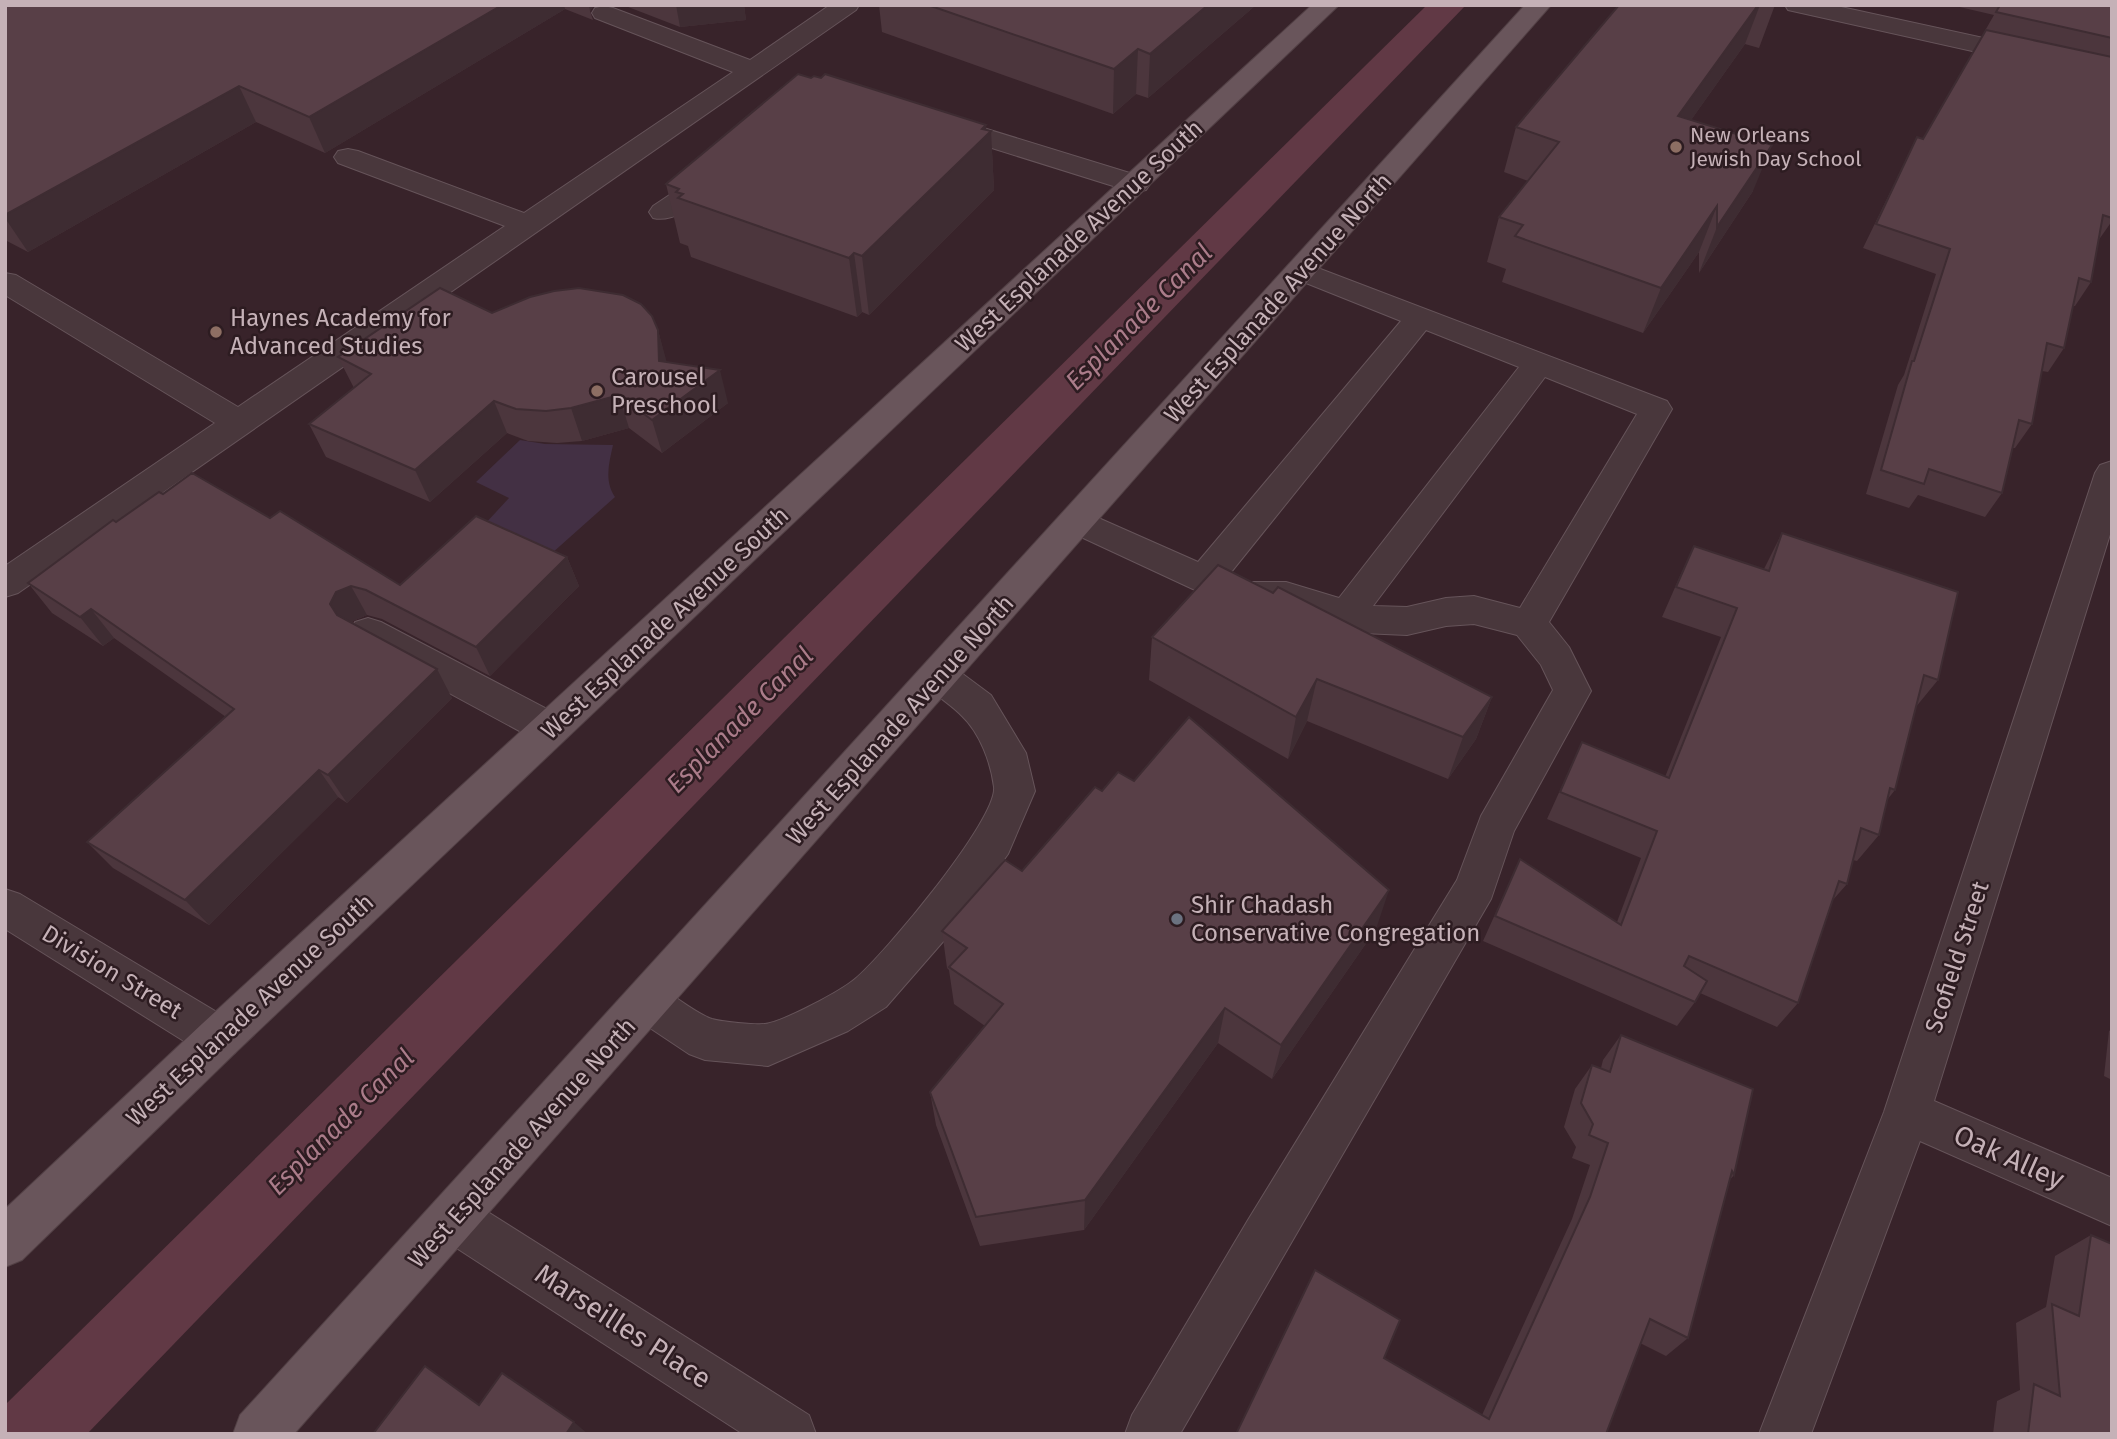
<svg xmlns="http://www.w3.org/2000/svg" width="2117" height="1439" viewBox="0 0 2117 1439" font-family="'Fira Sans',sans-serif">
<rect width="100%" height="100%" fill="#38232a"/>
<path fill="#433044" d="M520,440L545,444L613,445C609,463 604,481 615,497L551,554L484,525L509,498L476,482Z"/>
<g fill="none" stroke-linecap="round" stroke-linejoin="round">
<path fill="#613945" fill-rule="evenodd" d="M1427,5H1466L87,1434H5V1405Z"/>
<g stroke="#66545a" stroke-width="2">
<g id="minor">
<path d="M830,5H859L856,10L18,593L5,597V566L215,423L5,295V273L16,275L238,407L505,226L338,163L334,157L338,151L348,149L358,151L524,213L733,72L595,18L592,13L595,8L604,6L613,8L750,60Z"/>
<path d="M1785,5H1832L2112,66V82L1788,10Z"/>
<path d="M941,115L1146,178L1150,184L1146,190L1136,192L1126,190L931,129L928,123L931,117Z"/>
<path d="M714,170L724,172L728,178L724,184C704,197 678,224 653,218L649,212L653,206L704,172Z"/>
<path d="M1302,262L1667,401L1672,409L1549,622L1569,647L1591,691L1514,831L1491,899L1180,1434H1125L1132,1415L1248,1220L1457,880L1481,816L1553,690L1541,665L1517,635L1474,624L1446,626L1407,635L1362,633L1286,609L1238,610L1066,530L1061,521L1066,512L1078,509L1198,562L1401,321L1291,277L1287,271L1291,265ZM1426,330L1519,367L1339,598L1286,582H1242L1228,576ZM1545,377L1637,414L1520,608L1474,596L1446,598L1407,607L1373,606Z"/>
<path d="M2112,461V528L1934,1101L2112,1178V1226L1920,1141L1811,1434H1759L1884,1112L2095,473L2100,465Z"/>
<path d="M368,618L381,622L564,718L569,729L564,740L550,745L536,740L355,642L350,632L355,622Z"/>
<path d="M939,661L952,666L991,695L1026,753L1035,791L1008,854L954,929L886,1007L848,1031L768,1066L705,1060L689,1054L632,1016L626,1002L632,988L648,982C671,991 692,1012 712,1019C722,1022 755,1025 765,1024C783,1022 841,991 855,979C883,956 998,819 994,787C991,763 980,733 962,716C948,701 930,694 920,676L926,666Z"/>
<path d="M5,889L20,894L235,1023L241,1038L235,1053L219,1059L203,1053L5,929Z"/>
<path d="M455,1195L472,1202L809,1415L816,1434H743L438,1236L431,1219L438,1202Z"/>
</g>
</g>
<g stroke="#524045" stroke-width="2">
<g id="major">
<path d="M1312,5H1339L235,1053L22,1260L5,1267V1209L203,1023Z"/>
<path d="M1525,5H1551L294,1434H233L240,1415Z"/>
</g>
</g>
<use href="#minor" fill="#49373c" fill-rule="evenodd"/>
<use href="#major" fill="#69555b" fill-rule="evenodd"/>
</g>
<g fill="#4c363d">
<path d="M5,5H597H594L590,11L593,20L565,9L325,153L256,122L28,252L5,240Z"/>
<path d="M623,5H744L746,20L680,27Z"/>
<path d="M879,5H1256L1148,98L1136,94L1113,114L882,32Z"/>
<path d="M1619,5H1775L1759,48L1745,44L1691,120L1753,191L1699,273V252L1643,333L1502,282L1506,269L1487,262L1499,217L1528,181L1504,172L1516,127Z"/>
<path d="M1951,5H2112V221L2098,241L2091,282L2075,306H2073L2064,348L2048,372L2042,371L2032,424L2015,448H2013L2002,493L1985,517L1918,495L1909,508L1866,494L1898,385L1904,375L1936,274L1863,248L1917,137L1923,139L1994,15Z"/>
<path d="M811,78L991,131L994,190L869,315L862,312L857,317L691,257L688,246L680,243L666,184Z"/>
<path d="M492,313L658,330L666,362L728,403L662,453L629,428L582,441L557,443L528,441L507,433L430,502L326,457L309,424L354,388L338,357Z"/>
<path d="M163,494L270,518L400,585L567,557L579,586L490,676L382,619L367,615L353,621L352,623L452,698L347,803L338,797L209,925L113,868L87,842L226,717L114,638L103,646L52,613L28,583L116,522Z"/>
<path d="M1782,533L1938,680L1915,708L1895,790L1887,800L1879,835L1857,861L1853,860L1847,884L1832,901L1798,1003L1777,1027L1700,993L1695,1002L1677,1026L1483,941L1520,859L1617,922L1641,858L1547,819L1582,742L1665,777L1721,637L1662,617L1680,576L1694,546L1764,569Z"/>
<path d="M1273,593L1492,697L1476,739L1448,779L1307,721L1288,759L1149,680L1152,637Z"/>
<path d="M1022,871L1376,929L1272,1079L1218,1043L1084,1230L980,1246L936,1125L930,1092L985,1026L954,1004L949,970L947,968L942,931Z"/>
<path d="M2112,1029V1080L2104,1076L2109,1031Z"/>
<path d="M1621,1035L1734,1175L1729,1181L1688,1338L1666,1356L1640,1343L1606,1434H1236L1384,1358L1482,1415L1572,1219L1590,1165L1572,1158L1576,1147L1564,1127L1575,1089L1592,1065L1601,1068L1603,1060Z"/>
<path d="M2091,1235L2112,1434H1993L1997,1401L2020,1390L2016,1323L2046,1307L2055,1256Z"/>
</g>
<g fill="#3e2c32">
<path d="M502,5H564L565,9L325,153L309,117Z"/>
<path d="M589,5H594L590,11Z"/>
<path d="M676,5H744L746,20L680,27Z"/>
<path d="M1208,5H1256L1148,98L1150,54Z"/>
<path d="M1758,5H1760L1745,44L1662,161L1678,116Z"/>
<path d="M1138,49L1136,94L1113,114L1114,69Z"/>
<path d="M239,86L256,122L28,252L5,218V215Z"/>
<path d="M986,125L987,136L991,131L994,190L869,315L862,256Z"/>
<path d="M1772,145L1753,191L1699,273L1717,227Z"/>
<path d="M1717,206L1699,252L1643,333L1661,288Z"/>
<path d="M854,253L862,312L857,317L849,258Z"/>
<path d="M658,330L667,363L659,361Z"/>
<path d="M720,370L728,403L662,453L652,420Z"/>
<path d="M619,395L629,428L582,441L571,408Z"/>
<path d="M494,401L507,433L430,502L415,470Z"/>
<path d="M567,557L579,586L490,676L476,647Z"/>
<path d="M351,586L367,615L353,621L348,633L330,604L336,592Z"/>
<path d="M91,609L114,638L103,646L80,617Z"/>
<path d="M437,669L452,698L347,803L328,775Z"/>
<path d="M1317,679L1307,721L1288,759L1296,717Z"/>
<path d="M1492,697L1476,739L1448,779L1463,737Z"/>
<path d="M319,770L338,797L209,925L185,900Z"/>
<path d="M1389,890L1376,929L1272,1079L1281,1045Z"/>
<path d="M1225,1008L1218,1043L1084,1230L1085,1200Z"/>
<path d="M574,1422L588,1434H566Z"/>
</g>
<g fill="#583f47" stroke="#3e2c32" stroke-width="2">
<path d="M5,5H502L309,117L239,86L5,215Z"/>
<path d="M928,5H1208L1150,54L1138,49L1114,69Z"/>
<path d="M1619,5H1758L1678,116L1772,145L1717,227V206L1661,288L1515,236L1523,225L1499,217L1559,142L1516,127Z"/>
<path d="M2000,5H2112V38L1996,12Z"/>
<path d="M1986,30L2112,57V218L2103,215L2091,282L2079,278L2064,348L2047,343L2032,424L2019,420L2002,493L1929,469L1924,484L1881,470L1912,361H1914L1950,249L1876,224L1917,137L1923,139Z"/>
<path d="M798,74L811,78L814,76L821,78L825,74L986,125L982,129L991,131L862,256L854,253L849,258L678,198L683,194L676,192L679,189L666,184Z"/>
<path d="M440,288L492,313L530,297L554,291L579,288L623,295L641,304L652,316L658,330L659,361L720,370L652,420L619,395L571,408L546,411L516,409L494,401L415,470L309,424L371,374L338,357Z"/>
<path d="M192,473L270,518L280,511L400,585L476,516L567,557L476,647L366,590L351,586L336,592L330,604L337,615L437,669L328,775L319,770L185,900L87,842L234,709L91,609L80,617L28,583L113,520L116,522L159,492L163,494Z"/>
<path d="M1782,533L1958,592L1938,680L1924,675L1895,790L1890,788L1879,835L1861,828L1847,884L1839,881L1798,1003L1689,956L1684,966L1707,981L1695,1002L1495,916L1520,859L1621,925L1657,831L1560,792L1582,742L1669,778L1737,608L1676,587L1694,546L1769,571Z"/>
<path d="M1218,565L1273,593L1278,587L1492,697L1463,737L1317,679L1296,717L1152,637Z"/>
<path d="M1189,717L1389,890L1281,1045L1225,1008L1085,1200L976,1217L930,1092L1003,1004L949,967L967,948L942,931L1005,860L1022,871L1095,787L1102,791L1118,772L1134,781Z"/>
<path d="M1621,1035L1753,1089L1734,1175L1732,1171L1688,1338L1650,1319L1606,1434H1236L1315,1270L1400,1320L1384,1358L1489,1419L1590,1197L1608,1143L1589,1135L1593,1124L1581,1103L1592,1065L1610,1072Z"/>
<path d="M2091,1235L2112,1244V1434H2028L2034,1384L2060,1396L2052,1304L2079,1316Z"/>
<path d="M425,1366L479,1405L502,1373L574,1422L566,1434H373Z"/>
</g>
<g fill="#8d6e63" stroke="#2d1c21" stroke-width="2.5">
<circle cx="1676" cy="147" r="7"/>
<circle cx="216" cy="332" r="7"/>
<circle cx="597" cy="391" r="7"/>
</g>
<circle fill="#6b7280" stroke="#2d1c21" stroke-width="2.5" cx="1177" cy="919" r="7"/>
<g text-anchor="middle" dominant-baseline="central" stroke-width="5" stroke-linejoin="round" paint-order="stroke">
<g font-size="21" fill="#c5b1b7" stroke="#2d1c21" text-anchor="start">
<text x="1690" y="135">New Orleans<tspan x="1690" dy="24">Jewish Day School</tspan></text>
</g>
<g font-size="24" fill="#c5b1b7" stroke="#2d1c21">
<text transform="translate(1079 236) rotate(-43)">West Esplanade Avenue South</text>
<text transform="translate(1278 298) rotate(-48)">West Esplanade Avenue North</text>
<text transform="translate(665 623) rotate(-43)">West Esplanade Avenue South</text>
<text transform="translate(900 720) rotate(-48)">West Esplanade Avenue North</text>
<text transform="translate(1957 957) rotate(-72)">Scofield Street</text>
<text transform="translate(112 972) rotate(31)">Division Street</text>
<text transform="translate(250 1010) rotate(-43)">West Esplanade Avenue South</text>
<text transform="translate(522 1143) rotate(-48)">West Esplanade Avenue North</text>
</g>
<g font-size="24" fill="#c5b1b7" stroke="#2d1c21" text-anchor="start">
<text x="230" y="318">Haynes Academy for<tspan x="230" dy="28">Advanced Studies</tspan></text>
<text x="611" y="377">Carousel<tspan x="611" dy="28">Preschool</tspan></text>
<text x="1191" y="905">Shir Chadash<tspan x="1191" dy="28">Conservative Congregation</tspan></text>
</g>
<g font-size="26" font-style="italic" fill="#ab7c8a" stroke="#2d1c21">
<text transform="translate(1139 317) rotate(-45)">Esplanade Canal</text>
<text transform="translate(740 720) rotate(-45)">Esplanade Canal</text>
<text transform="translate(341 1122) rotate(-45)">Esplanade Canal</text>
</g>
<g font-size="28" fill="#c5b1b7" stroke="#2d1c21">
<text transform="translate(2009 1157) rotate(24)">Oak Alley</text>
<text transform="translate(623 1326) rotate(33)">Marseilles Place</text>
</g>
</g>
<rect width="2117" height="1439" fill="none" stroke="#c5b1b7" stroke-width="14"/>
</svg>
